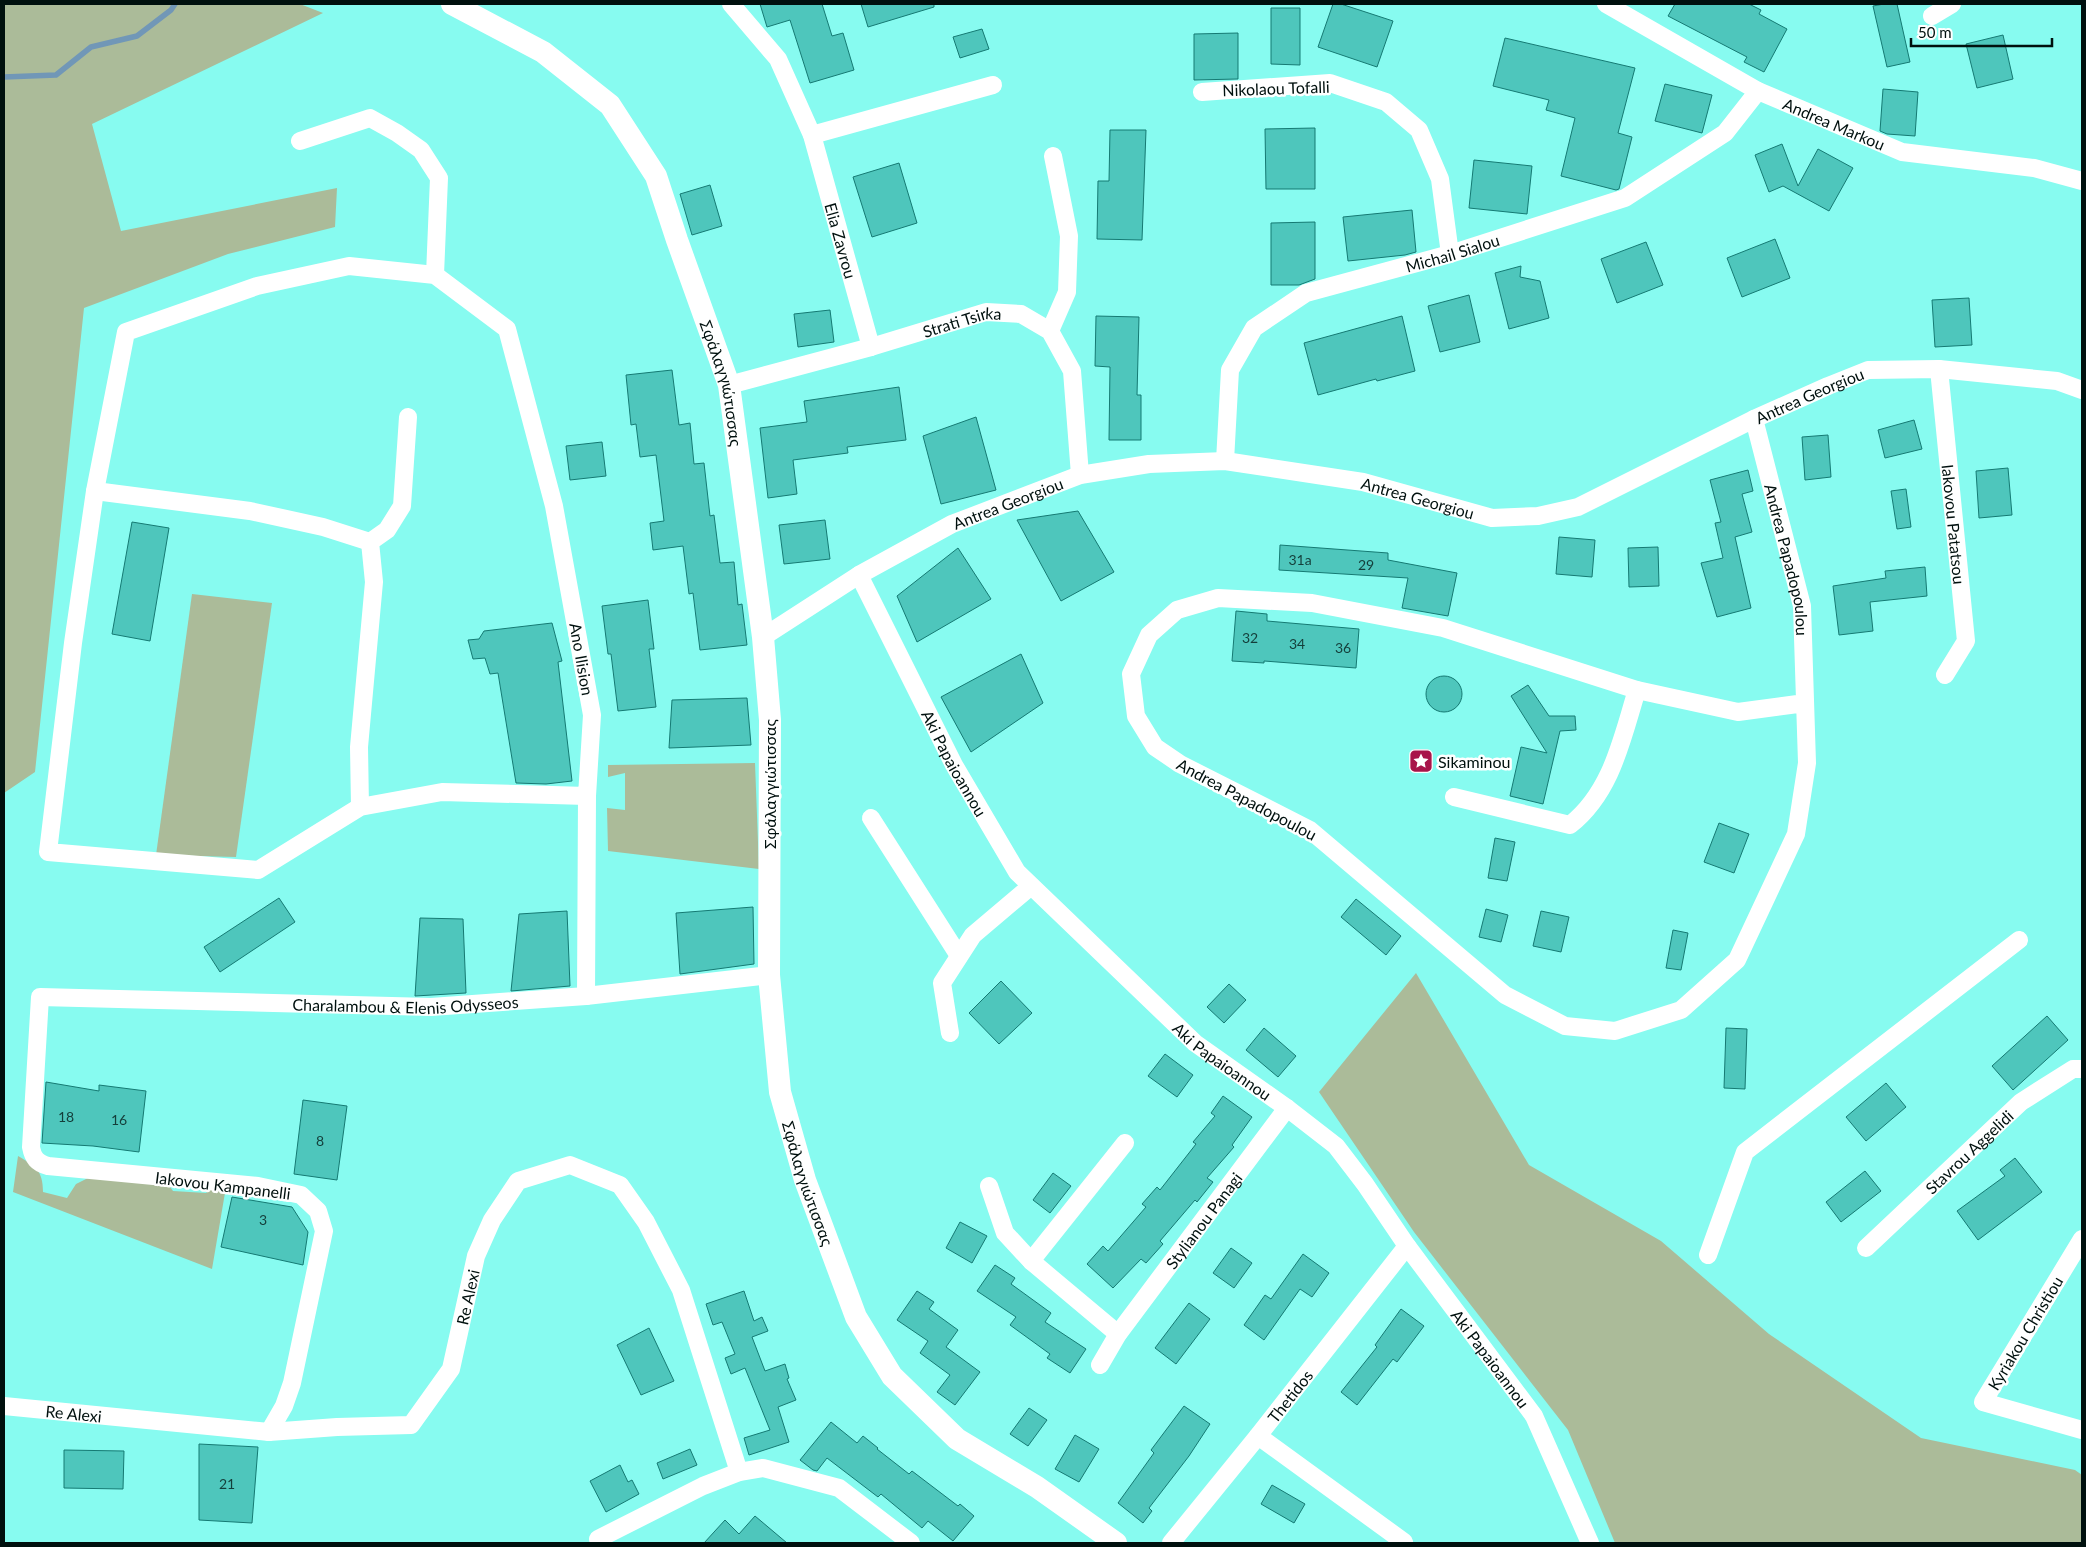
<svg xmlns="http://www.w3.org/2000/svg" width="2086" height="1547" viewBox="0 0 2086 1547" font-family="Lato,sans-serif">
<rect width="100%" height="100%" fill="#87fbf0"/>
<g fill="#abbb99">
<path d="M4,4H300L323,13L92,124L121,231L337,188L335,227L228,254L84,308L35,772L4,793Z"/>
<path d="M192,594L272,603L236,857L156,855Z"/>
<path d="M755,763L759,869L608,851L607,808L625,810V773L608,777V765Z"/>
<path d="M1416,973L1529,1165L1661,1241L1769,1334L1921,1438L2075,1470L2082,1475V1543H1615L1568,1430L1414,1232L1319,1092Z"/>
<path d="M18,1156C35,1166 43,1170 43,1192L67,1198L76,1184L88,1178L166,1181L173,1191L206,1193L213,1187H226L212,1269L13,1192Z"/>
</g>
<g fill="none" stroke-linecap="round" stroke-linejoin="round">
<path stroke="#7197b7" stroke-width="5.5" d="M4,77L56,75L91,47L137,36L171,10L175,4"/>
</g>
<g fill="#4ec6bc" stroke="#157a73">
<path d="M760,4H822L832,36L843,33L854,70L810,83L790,20L767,27Z"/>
<path d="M861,4H934V7L868,27Z"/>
<path d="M1333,4H1341L1393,21L1377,67L1318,47Z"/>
<path d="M1675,4H1749L1761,10L1759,14L1787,29L1764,72L1744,62L1747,57L1668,16Z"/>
<path d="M1884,4H1897L1910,62L1887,67L1873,6Z"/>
<path d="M1271,8H1300V65L1271,64Z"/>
<path d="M982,29L989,49L960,58L953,37Z"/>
<path d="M1238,33V79L1194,80V34Z"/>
<path d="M2003,35L2013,79L1977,88L1966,44Z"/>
<path d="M1505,38L1635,68L1618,133L1632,137L1619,189L1616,190L1561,176L1575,118L1546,110L1549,100L1493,86Z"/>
<path d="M1665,84L1712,95L1702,133L1655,121Z"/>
<path d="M1883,89L1918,92L1915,136L1887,134L1880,131Z"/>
<path d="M1315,128V189H1266L1265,129Z"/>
<path d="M1110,130H1146L1142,240L1097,239L1098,181H1109Z"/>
<path d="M1782,144L1798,186L1818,149L1853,168L1829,211L1783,186L1769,192L1755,155Z"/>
<path d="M1474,160L1532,166L1527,214L1469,208Z"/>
<path d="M899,163L917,223L872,237L853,177Z"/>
<path d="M710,185L722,226L692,235L680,194Z"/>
<path d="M1412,210L1416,252L1405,255L1348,261L1343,217Z"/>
<path d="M1315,222V279L1299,285H1271V223Z"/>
<path d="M1775,239L1790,278L1742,297L1727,258Z"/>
<path d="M1646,242L1663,285L1617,303L1601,259Z"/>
<path d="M1521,266L1520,277L1540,281L1549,318L1509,329L1495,273Z"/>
<path d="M1469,295L1480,342L1440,352L1428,306Z"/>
<path d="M1969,298L1972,345L1935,347L1932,300Z"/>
<path d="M830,310L834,342L798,347L794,314Z"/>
<path d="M1096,316L1139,317L1137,395H1141V440H1109L1110,367L1095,366Z"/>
<path d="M1402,316L1415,371L1377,381L1376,379L1318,395L1304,343Z"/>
<path d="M672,370L679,425L690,423L694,464L704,463L710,516L714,515L720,563L734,562L738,605L742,604L747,645L700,650L693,593L689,594L683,546L653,550L650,523L664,521L656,455L640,457L636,424L631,425L626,375Z"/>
<path d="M899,387L906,440L847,447L848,453L793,460L797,494L768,498L760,428L807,422L804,401Z"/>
<path d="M976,417L996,490L941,504L923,436Z"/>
<path d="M1914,420L1922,449L1885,458L1878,430Z"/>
<path d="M1828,435L1831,477L1805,480L1802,437Z"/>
<path d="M602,442L606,476L570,480L566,446Z"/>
<path d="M2008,468L2012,515L1979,518L1976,471Z"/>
<path d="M1748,470L1753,491L1742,494L1752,532L1735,537L1751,608L1717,617L1701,563L1723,558L1715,523L1721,522L1710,480Z"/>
<path d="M1906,489L1911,527L1897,529L1891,491Z"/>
<path d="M1078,511L1114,572L1061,601L1017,520Z"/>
<path d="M825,520L830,559L784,564L779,525Z"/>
<path d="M132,522L169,528L150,641L112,634Z"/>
<path d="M1559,537L1595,540L1592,577L1556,574Z"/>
<path d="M1280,545L1388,553V560L1457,573L1448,616L1402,608L1408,578L1279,570Z"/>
<path d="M1658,547L1659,586L1629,587L1628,548Z"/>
<path d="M958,548L991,599L917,642L897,596Z"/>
<path d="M1925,567L1927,596L1870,602L1873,631L1839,635L1833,586L1886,578L1885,571Z"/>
<path d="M648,600L654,649H649L656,707L618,711L611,654H608L602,606Z"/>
<path d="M1236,611L1267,614V621L1359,629L1356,668L1264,661V663L1232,661Z"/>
<path d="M552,623L562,661L558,662L572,781L546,784L516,783L498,673L490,674L485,658L473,659L468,640L479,639L484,631Z"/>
<path d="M1021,654L1043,703L971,752L941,697Z"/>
<circle cx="1444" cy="694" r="18"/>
<path d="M1528,685L1549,716H1575L1576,730L1560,731L1543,804L1510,796L1521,747L1547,753L1511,696Z"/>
<path d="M747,698L751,745L669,748L672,700Z"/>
<path d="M1719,823L1749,834L1734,873L1704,862Z"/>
<path d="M1495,838L1515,842L1507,881L1488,878Z"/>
<path d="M279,898L295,922L220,972L204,947Z"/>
<path d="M1356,899L1401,936L1386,955L1341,917Z"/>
<path d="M753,907L754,964L680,974L676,913Z"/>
<path d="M1486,909L1508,915L1501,942L1479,937Z"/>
<path d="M567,911L570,986L511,991L519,914Z"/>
<path d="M1541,911L1569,917L1561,952L1533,946Z"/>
<path d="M420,918L463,919L466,993L415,996Z"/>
<path d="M1673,930L1688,933L1681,970L1666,968Z"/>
<path d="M1001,981L1032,1013L999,1044L969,1013Z"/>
<path d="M1229,984L1246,1000L1224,1023L1207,1007Z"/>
<path d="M2047,1016L2068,1040L2013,1090L1992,1066Z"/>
<path d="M1264,1028L1296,1056L1278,1077L1246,1050Z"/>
<path d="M1726,1028L1747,1029L1745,1089L1724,1088Z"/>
<path d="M1165,1054L1193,1075L1177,1097L1148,1076Z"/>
<path d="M46,1082L99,1091V1085L146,1091L139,1152L93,1146L42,1143Z"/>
<path d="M1886,1083L1906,1107L1866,1141L1846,1117Z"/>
<path d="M1223,1096L1252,1117L1232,1145L1234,1147L1207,1178L1213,1182L1197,1202L1195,1200L1160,1241L1163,1244L1146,1263L1141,1259L1113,1288L1087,1264L1103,1246L1108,1251L1146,1207L1142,1204L1157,1187L1160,1190L1196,1144L1193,1142L1215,1116L1211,1113Z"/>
<path d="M303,1100L347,1106L337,1180L294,1174Z"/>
<path d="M2015,1158L2042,1192L1978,1240L1957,1211L2005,1176L2000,1170Z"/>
<path d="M1865,1171L1881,1191L1841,1222L1826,1202Z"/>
<path d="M1053,1173L1071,1186L1050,1213L1033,1200Z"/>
<path d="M232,1197L292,1207L308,1232L303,1265L221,1247Z"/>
<path d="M960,1222L987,1236L972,1263L946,1248Z"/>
<path d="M1231,1248L1252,1263L1234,1288L1213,1273Z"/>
<path d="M1303,1254L1329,1273L1312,1297L1300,1289L1264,1340L1244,1325L1265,1295L1271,1299Z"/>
<path d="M995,1265L1015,1278L1011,1284L1051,1313L1045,1322L1086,1349L1070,1373L1047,1358L1050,1354L1010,1325L1016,1317L977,1291Z"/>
<path d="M744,1291L754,1321L762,1317L768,1331L752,1337L765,1371L785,1364L789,1378L787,1379L796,1400L778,1407L789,1442L749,1455L744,1438L770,1430L745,1368L731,1374L725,1358L735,1354L722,1322L713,1325L706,1304Z"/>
<path d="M917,1291L934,1302L929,1309L958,1330L946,1347L980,1372L955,1405L937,1392L950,1375L920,1353L928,1341L897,1320Z"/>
<path d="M1189,1303L1210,1319L1176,1364L1155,1348Z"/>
<path d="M1401,1309L1424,1326L1397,1362L1393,1359L1357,1405L1341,1392L1377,1347L1375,1345Z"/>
<path d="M649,1328L674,1381L641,1395L617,1345Z"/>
<path d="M1184,1406L1210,1424L1189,1456L1149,1508L1152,1511L1143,1523L1118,1503L1154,1453L1151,1450Z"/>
<path d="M1029,1408L1047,1420L1028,1446L1010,1434Z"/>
<path d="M831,1422L857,1443L863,1436L878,1448L877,1449L909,1474L912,1471L958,1506L960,1504L974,1516L953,1541L928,1521L922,1528L881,1494L878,1497L827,1458L817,1471L813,1470L800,1460Z"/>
<path d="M1075,1435L1099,1449L1079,1482L1055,1469Z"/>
<path d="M199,1444L258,1447L252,1523L199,1520Z"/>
<path d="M690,1449L697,1465L663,1479L657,1463Z"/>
<path d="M64,1450L124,1451L123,1489L64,1488Z"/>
<path d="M620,1465L628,1482L632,1480L639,1494L606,1512L590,1481Z"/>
<path d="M1272,1485L1305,1504L1294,1523L1261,1504Z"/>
<path d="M755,1516L787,1543H704L725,1520L739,1534Z"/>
</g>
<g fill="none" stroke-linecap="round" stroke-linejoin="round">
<g stroke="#fff" stroke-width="18">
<path id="s1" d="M731,4L778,59L812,135L871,347"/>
<path id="s2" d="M1606,4L1758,91L1902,152L2034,168L2082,181"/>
<path d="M1932,16L1952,4"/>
<path d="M1202,92L1330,83L1386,102L1419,130L1440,179L1450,254"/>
<path d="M812,135L993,85"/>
<path d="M300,141L370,118L397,133L421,150L439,178L435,275"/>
<path d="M1050,331L1067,292L1069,236L1053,156"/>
<path id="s3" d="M1939,369L1966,641L1945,675"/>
<path id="s4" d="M729,385L871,347L986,312L1021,314L1050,331L1072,371L1080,475"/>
<path id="s5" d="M1754,419L1802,606L1807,763L1796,834L1737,960L1681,1010L1615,1031L1565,1026L1505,995L1310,830L1180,764L1155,747L1136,716L1131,674L1149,635L1177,610L1218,598L1312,603L1443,628L1637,690L1738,712L1805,703"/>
<path id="s6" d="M1225,461L1230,370L1254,328L1306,293L1450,254L1625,198L1725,133L1758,91"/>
<path d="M95,491L250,511L323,527L370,542"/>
<path id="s7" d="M859,575L954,765L1017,872L1195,1043L1287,1108L1336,1146L1365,1184L1407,1246L1534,1416L1590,1543"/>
<path id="s8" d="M763,637L859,575L952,524L1080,475L1149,464L1225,461L1363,482L1492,518L1538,516L1578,507L1754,419L1828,386L1868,370L1939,369L2057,381L2082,390"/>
<path d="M1454,797L1570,825C1612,792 1622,738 1637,690"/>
<path d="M360,807L359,747L374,582L370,542L387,530L402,506L408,417"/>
<path d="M871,818L959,956"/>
<path d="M586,996L587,796L592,715L554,506L507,329L435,275L349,266L257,286L126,332L95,491L73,643L48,852L258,870L360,807L442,792L587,796"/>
<path d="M950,1033L942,983L973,935L1031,886"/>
<path d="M989,1186L1005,1233L1031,1261L1118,1334"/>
<path d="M2082,1239L1983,1402L2082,1430"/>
<path id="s9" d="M1866,1248L2021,1102L2073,1069H2082"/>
<path d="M1708,1255L1745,1152L2019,940"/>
<path d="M1031,1261L1125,1143"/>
<path id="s10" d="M1100,1365L1118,1334L1287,1108"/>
<path id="s11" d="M4,1406L269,1432L337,1427L411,1425L451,1369L476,1256L492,1220L518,1181L570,1165L620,1185L646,1222L681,1290L739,1472"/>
<path id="s12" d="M269,1432L284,1406L292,1383L324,1231L318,1211L301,1195L258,1186L48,1166C37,1163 33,1158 31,1147L40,997L431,1007L586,996L769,975"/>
<path d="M1258,1436L1404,1542"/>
<path d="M598,1539L703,1486L739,1472L763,1468L839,1488L911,1543"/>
<path id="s13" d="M1171,1543L1258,1436L1407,1246"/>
</g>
<path stroke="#fff" stroke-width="22" id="s14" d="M452,4L543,52L610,105L656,176L677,240L729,385L763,637L770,720L769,975L780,1092L805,1180L856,1317L892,1376L957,1439L1037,1487L1116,1543"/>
</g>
<defs>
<g id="sight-square" transform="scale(1.25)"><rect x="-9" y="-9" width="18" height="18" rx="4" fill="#a8144a" stroke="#fff"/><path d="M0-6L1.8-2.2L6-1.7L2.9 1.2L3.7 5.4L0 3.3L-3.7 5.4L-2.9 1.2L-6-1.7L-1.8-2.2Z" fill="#fff"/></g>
</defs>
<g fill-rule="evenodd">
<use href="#sight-square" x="1421" y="761"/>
</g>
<g text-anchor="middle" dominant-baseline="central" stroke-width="5" stroke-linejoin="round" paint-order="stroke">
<g font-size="14" fill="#143e3a">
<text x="1300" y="559">31a</text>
<text x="1366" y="564">29</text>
<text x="1250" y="637">32</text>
<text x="1297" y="643">34</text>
<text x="1343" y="647">36</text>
<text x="66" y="1116">18</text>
<text x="119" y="1119">16</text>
<text x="320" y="1140">8</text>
<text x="263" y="1219">3</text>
<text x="227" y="1483">21</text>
</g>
<g font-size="16" fill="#00100e" stroke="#fff">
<text transform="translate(1276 88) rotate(-2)">Nikolaou Tofalli</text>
<text stroke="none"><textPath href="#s2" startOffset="258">Andrea Markou</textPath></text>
<text stroke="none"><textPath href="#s1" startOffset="265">Elia Zavrou</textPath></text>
<text stroke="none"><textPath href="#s6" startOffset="354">Michail Sialou</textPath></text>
<text stroke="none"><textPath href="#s4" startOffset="242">Strati Tsirka</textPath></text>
<text stroke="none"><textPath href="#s14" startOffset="491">Σφάλαγγιώτισσας</textPath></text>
<text stroke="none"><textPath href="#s8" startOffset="1121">Antrea Georgiou</textPath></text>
<text stroke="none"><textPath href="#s8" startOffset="700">Antrea Georgiou</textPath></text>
<text stroke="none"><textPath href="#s8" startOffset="280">Antrea Georgiou</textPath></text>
<text stroke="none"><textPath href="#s3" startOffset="156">Iakovou Patatsou</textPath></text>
<text stroke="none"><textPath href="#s5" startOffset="145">Andrea Papadopoulou</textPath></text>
<text transform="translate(582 659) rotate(80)">Ano Ilision</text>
<text stroke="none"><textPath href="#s7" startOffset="211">Aki Papaioannou</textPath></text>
<text transform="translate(769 784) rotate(-90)">Σφάλαγγιώτισσας</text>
<text transform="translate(1247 799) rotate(28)">Andrea Papadopoulou</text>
<text stroke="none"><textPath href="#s12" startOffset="1052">Charalambou &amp; Elenis Odysseos</textPath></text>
<text stroke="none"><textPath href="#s7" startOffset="616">Aki Papaioannou</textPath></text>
<text stroke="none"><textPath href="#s9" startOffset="141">Stavrou Aggelidi</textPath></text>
<text stroke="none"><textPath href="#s14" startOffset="1300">Σφάλαγγιώτισσας</textPath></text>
<text transform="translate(223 1185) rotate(7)">Iakovou Kampanelli</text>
<text stroke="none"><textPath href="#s10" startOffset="178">Stylianou Panagi</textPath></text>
<text stroke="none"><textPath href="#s11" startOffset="551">Re Alexi</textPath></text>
<text transform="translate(2025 1333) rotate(-59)">Kyriakou Christiou</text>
<text stroke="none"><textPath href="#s7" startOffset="1021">Aki Papaioannou</textPath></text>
<text stroke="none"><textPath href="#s13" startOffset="189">Thetidos</textPath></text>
<text stroke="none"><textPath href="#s11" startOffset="70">Re Alexi</textPath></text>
</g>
<g font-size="16" fill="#00100e" stroke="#fff" text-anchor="start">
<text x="1438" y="761">Sikaminou</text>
</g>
</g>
<rect width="2086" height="1547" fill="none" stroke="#00100e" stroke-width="10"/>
<path d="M1911 38v8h141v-8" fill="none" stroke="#00100e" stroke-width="2.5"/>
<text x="1918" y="38" font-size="15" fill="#00100e" stroke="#ffffff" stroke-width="4" paint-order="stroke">50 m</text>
</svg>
